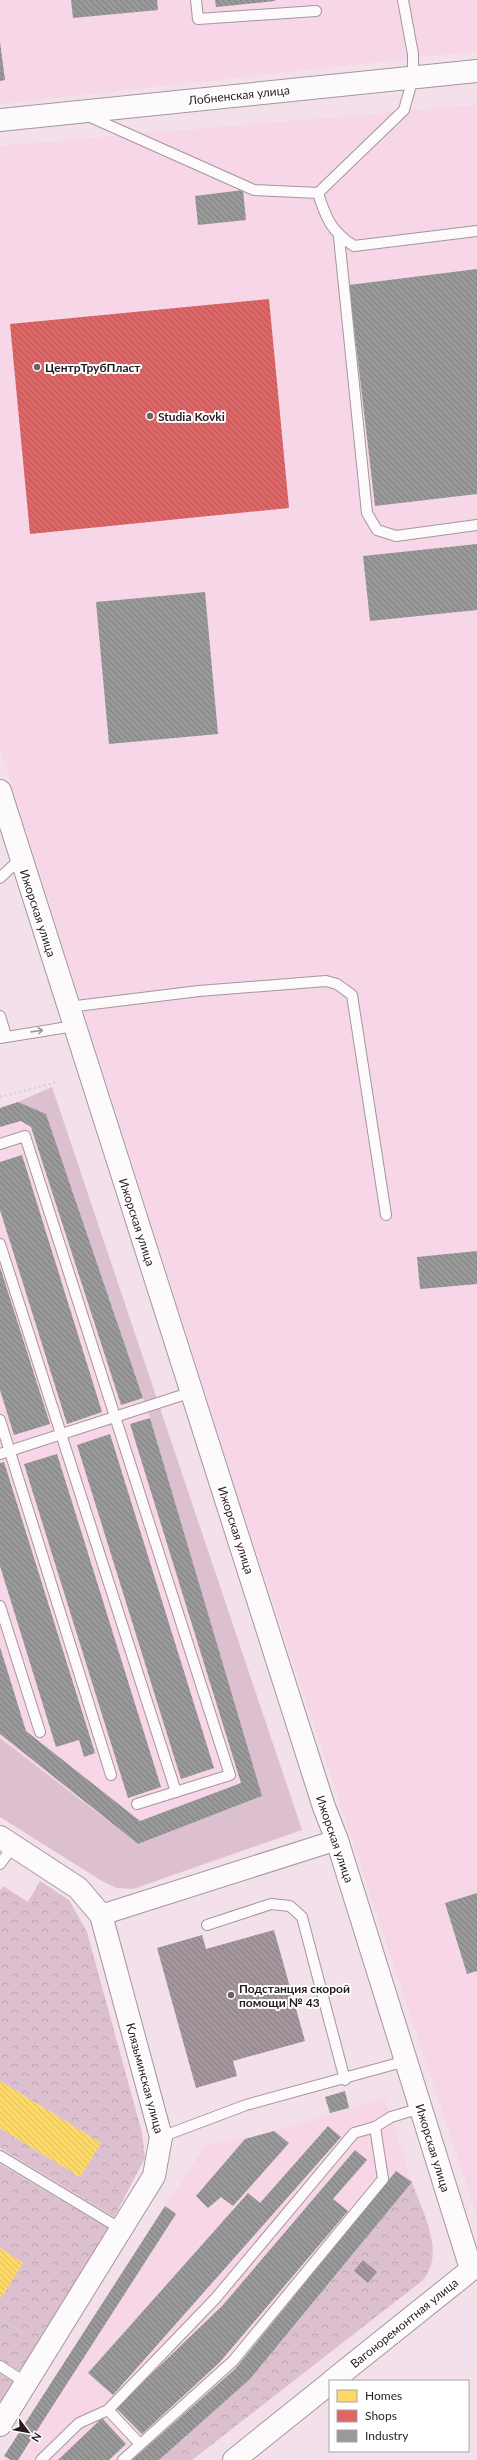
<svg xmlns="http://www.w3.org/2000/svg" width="477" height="2460" viewBox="0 0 477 2460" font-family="Lato,sans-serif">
<defs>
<pattern id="forest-crowns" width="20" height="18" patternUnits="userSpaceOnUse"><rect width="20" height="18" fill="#ddc0cf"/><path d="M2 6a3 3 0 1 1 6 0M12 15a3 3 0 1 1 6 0" fill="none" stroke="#bea4b1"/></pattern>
<pattern id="homes-back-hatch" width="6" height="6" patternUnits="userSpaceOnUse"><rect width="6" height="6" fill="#ffd966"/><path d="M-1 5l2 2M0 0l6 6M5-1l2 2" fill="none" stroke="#dbba58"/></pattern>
<pattern id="shops-back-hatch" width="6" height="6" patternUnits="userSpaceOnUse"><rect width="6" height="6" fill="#e06666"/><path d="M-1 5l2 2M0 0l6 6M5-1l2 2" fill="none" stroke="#b65354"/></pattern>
<pattern id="industry-back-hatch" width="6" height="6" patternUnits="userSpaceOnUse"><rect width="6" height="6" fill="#999"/><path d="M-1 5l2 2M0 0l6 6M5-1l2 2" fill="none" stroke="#7d7c7c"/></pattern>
<pattern id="building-back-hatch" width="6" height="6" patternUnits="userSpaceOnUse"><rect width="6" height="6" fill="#a4969d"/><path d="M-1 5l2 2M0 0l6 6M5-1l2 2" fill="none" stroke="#867a80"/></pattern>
</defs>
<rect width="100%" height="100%" fill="#f3e0ea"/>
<g fill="#f6d6e7">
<path d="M0,0H477V51L0,104Z"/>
<path d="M477,105V2216L249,1530L0,748V146Z"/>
<path d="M18,1102L46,1114L150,1418L262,1796L138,1844L0,1738V1108Z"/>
<path d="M385,2099L412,2182L250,2379L159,2460H2L205,2146L263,2134Z"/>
</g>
<path fill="#ddc0cf" d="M52,1087L302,1830L133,1889L117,1888L102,1881L0,1817V1738L138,1844L261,1796L150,1418L46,1115L18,1102Z"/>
<g fill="url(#forest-crowns)">
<path d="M40,1881L69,1900L87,1932L142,2133L145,2158L114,2217L0,2148V2128L80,2177L101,2143L0,2081V1891L3,1886L28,1902Z"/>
<path d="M0,2164L108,2228L20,2371L0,2359V2296L2,2297L23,2263L0,2248Z"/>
<path d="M412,2182C422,2212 447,2253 422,2281L192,2460H159L250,2379Z"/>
<path d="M0,2374L13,2382L0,2403Z"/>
</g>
<g fill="url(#homes-back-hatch)">
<path d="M0,2081L101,2143L80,2177L0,2128Z"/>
<path d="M0,2248L23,2263L2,2297L0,2296Z"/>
</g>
<path fill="url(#shops-back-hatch)" d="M269,299L289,508L30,534L10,324Z"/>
<g fill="url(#industry-back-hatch)">
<path d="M71,0H157L158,10L73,18Z"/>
<path d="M215,0H275V1L216,7Z"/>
<path d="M0,42L5,80L0,81Z"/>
<path d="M243,190L246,220L198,225L195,196Z"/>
<path d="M477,269V494L375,506L349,285Z"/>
<path d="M477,544V610L370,621L363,556Z"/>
<path d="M205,592L218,734L109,744L96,602Z"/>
<path d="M18,1102L46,1114L143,1398L121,1405L31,1127L21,1121L0,1127V1108Z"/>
<path d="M22,1155L102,1412L67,1424L0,1210V1162Z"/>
<path d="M477,1251V1284L420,1289L417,1257Z"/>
<path d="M0,1267L50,1424L14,1435L0,1390Z"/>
<path d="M150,1418L262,1796L138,1844L0,1734V1647L26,1731L140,1821L241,1783L130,1424Z"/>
<path d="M110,1434L214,1768L181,1779L77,1445Z"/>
<path d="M57,1454L161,1787L128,1798L24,1464Z"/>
<path d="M4,1462L95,1753L84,1757L79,1740L56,1747L0,1566V1463Z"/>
<path d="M477,1893V1971L467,1974L445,1903Z"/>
<path d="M345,2091L349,2108L330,2113L325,2097Z"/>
<path d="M328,2126L341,2137L113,2395L88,2373L248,2193L260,2203Z"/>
<path d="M274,2131L289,2143L233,2206L221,2197L208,2208L196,2196L245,2139Z"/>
<path d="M355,2150L367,2160L333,2199L348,2211L220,2362L142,2434L116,2408L223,2305Z"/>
<path d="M396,2171L412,2182L250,2379L159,2460H132L235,2369Z"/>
<path d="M165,2206L176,2214L18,2460H11L4,2456Z"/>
<path d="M102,2418L126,2444L109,2460H58Z"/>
</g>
<g fill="url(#building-back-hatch)">
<path d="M274,1930L305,2041L233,2061L237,2076L196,2088L157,1948L202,1935L206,1949Z"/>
<path d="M363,2260L377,2272L368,2283L354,2271Z"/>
</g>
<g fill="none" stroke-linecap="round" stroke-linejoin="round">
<g stroke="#a4969e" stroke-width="12">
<g id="service">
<path d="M196,0L198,19L316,11"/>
<path d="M88,116L254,190L318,193L404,110L413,78V54L403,0"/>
<path d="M318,193C326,219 332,232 354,246L477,231"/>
<path d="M339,237L367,513L377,530L396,536L477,525"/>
<path d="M0,878L21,858"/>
<path d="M68,1007L199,991L326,981L337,984L352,995L386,1215"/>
<path d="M0,1016L6,1036"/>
<path d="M0,1038L74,1026"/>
<path d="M0,1144L25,1136L230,1775L137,1804"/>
<path d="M0,1244L176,1792"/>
<path d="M0,1420L111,1775"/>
<path d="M0,1454L192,1392"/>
<path d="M0,1606L40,1732"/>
<path d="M0,1864L14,1845"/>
<path d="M207,1925L271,1904L290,1906L302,1917L345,2080"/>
<path d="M375,2127L391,2117L421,2108"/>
<path d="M161,2137L246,2105L406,2061"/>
<path d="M0,2156L121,2229"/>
<path d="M0,2366L26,2383"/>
<path d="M108,2410L140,2444"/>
<path d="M41,2460L79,2423L108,2410L215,2299L354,2133L375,2127L383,2179L233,2361L123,2460"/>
</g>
</g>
<g stroke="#a4969e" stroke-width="22">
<path id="minor" d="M101,1915L337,1840"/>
</g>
<g stroke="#a4969e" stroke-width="24">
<g id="tertiary">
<path d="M0,120L477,71"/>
<path d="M0,791L324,1807L337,1840L471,2269"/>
<path d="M0,1837L78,1888L101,1915L161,2137L154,2176L0,2425"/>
<path d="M332,2381L477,2265"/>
<path d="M234,2460L330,2383"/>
</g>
</g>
<g stroke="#d7d1d4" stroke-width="2.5" stroke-dasharray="2 3" stroke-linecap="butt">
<path d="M0,1097L57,1082"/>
<path d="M0,2319L27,2335"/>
</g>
<use href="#service" stroke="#fdfafc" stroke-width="10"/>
<use href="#minor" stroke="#fdfafc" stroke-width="20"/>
<use href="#tertiary" stroke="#fdfafc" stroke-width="22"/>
</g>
<defs><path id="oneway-shaft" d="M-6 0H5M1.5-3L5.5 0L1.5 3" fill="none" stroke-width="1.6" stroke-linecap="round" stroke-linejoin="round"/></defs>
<use stroke="#9d9699" href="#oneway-shaft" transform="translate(37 1031) rotate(-8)"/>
<g fill="#6e6067" stroke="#fff" stroke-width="1.5">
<circle cx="37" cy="367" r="4"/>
<circle cx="150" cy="416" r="4"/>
<circle cx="231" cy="1995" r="4"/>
</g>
<g text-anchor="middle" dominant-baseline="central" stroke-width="4" stroke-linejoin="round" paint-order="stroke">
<g font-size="12" fill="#271b21" stroke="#fff">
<text transform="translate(239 95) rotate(-6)">Лобненская улица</text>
<text transform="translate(38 913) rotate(72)">Ижорская улица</text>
<text transform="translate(137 1222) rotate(72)">Ижорская улица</text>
<text transform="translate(236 1530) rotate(72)">Ижорская улица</text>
<text transform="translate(335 1839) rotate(71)">Ижорская улица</text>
<text transform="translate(145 2078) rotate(75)">Клязьминская улица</text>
<text transform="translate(433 2148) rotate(73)">Ижорская улица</text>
<text transform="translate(404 2323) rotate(-39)">Вагоноремонтная улица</text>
</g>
<g font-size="12" font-weight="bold" fill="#271b21" stroke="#fff" text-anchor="start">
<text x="45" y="367">ЦентрТрубПласт</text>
<text x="158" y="416">Studia Kovki</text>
<text x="239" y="1988">Подстанция скорой<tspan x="239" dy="14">помощи № 43</tspan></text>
</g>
</g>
<rect x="329" y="2380" width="140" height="72" fill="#ffffff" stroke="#a9a4a6"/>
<rect x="337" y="2390" width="20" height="12" fill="#ffd966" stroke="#a9a4a6"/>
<text x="365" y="2400" font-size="12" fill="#271b21">Homes</text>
<rect x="337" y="2410" width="20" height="12" fill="#e06666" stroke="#a9a4a6"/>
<text x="365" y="2420" font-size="12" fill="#271b21">Shops</text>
<rect x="337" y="2430" width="20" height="12" fill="#999999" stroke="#a9a4a6"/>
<text x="365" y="2440" font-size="12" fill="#271b21">Industry</text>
<g transform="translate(28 2432) rotate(122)" stroke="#ffffff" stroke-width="3" paint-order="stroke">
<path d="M0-3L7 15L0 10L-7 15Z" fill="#271b21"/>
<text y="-6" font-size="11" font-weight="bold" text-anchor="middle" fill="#271b21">N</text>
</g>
</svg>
